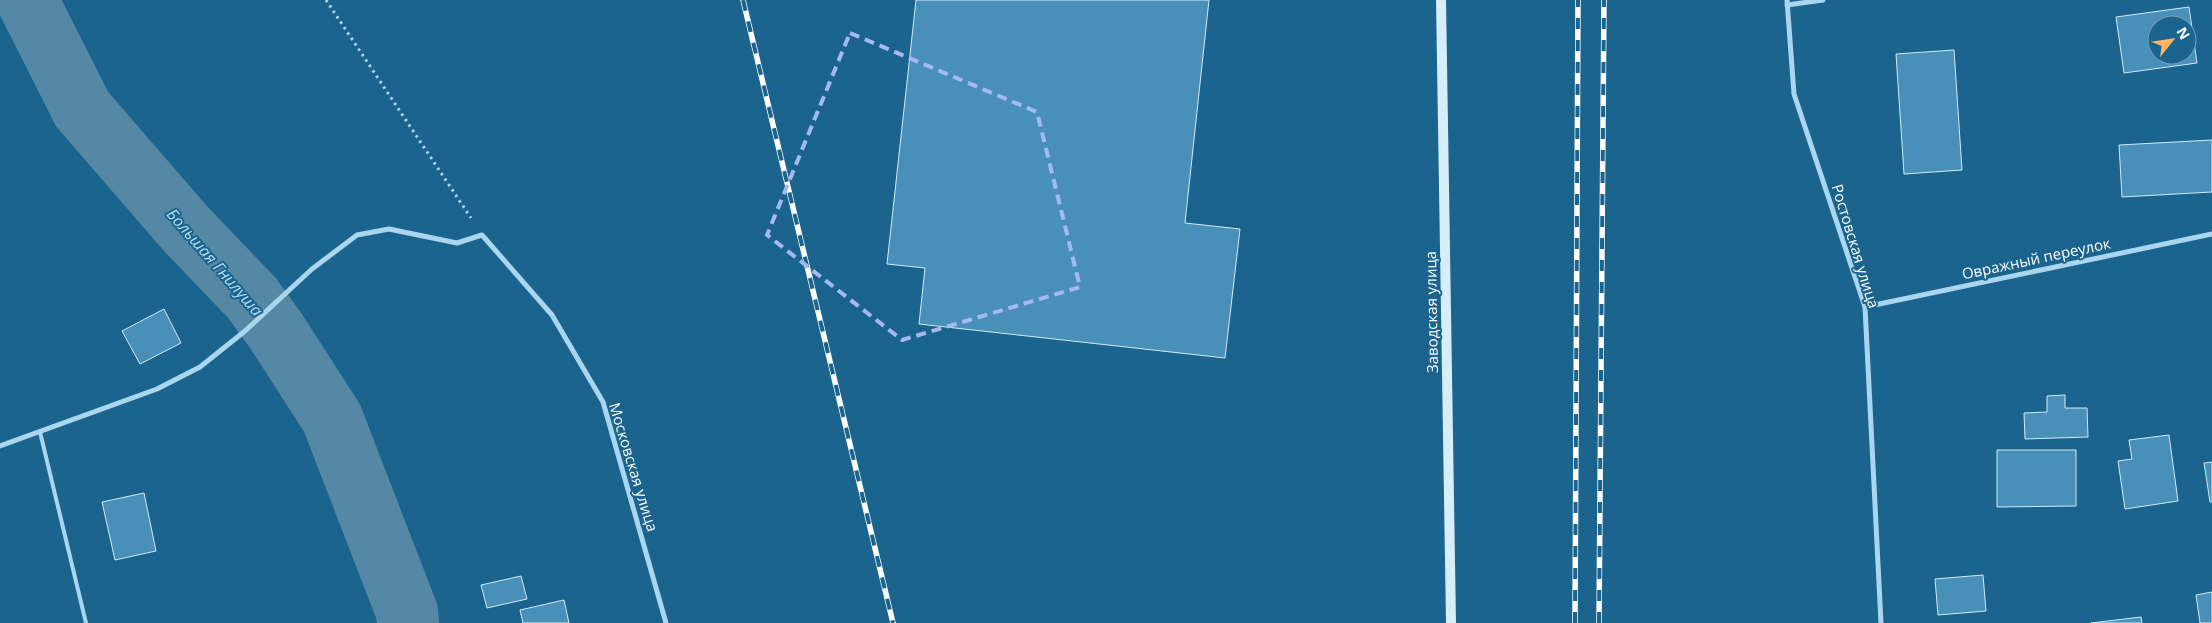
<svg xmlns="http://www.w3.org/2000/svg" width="2212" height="623" viewBox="0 0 2212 623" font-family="'Open Sans',sans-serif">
<rect width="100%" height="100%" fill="#1b648e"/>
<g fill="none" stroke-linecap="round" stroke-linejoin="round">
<path stroke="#5588a4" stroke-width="62" d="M27,0L82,109L185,228L252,298L276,331L332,418L407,612L408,623"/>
</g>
<g fill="#4890b8" stroke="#cfebfa" fill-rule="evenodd">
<path d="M916,0H1209L1185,223L1240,229L1225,358L919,324L925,268L887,264Z"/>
<path d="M2189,7L2197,63L2124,73L2116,17ZM2157,25H2187V55H2157Z"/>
<path d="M1954,50L1962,170L1904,174L1896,54Z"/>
<path d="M2212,140V192L2122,197L2119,145Z"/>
<path d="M164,309L181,343L140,364L122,331Z"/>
<path d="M2065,395V408H2087L2088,437L2025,439L2024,413L2047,412V396Z"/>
<path d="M2169,435L2178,501L2125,509L2118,461L2132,459L2129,440Z"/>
<path d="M1997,450H2076V506L1997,507Z"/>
<path d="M2212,462V502H2210L2204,463Z"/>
<path d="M144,493L156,551L115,560L102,502Z"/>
<path d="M1983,575L1986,611L1938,615L1935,579Z"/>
<path d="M521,576L527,599L487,608L481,585Z"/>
<path d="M2212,592V623H2200L2196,595Z"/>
<path d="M564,600L569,623H523L520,610Z"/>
<path d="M2141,617L2142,623H2091Z"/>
</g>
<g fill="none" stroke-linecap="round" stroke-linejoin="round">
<path stroke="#a9d6ee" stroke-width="3" stroke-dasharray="2.5 4" stroke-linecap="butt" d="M326,0L471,218"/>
<path stroke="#a9d6ee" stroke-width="4" d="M40,432L86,623"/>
<g stroke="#a9d6ee" stroke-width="5">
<path d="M1787,0L1794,94L1865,307L1881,623"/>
<path d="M1787,5L1823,0"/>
<path d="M1865,307L2212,234"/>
<path d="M0,446L157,389L200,367L245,331L312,269L357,235L389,229L457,243L482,235L552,315L603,402L666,623"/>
</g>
<path stroke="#d6edfa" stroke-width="10" d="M1441,0L1451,623"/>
<g stroke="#fff" stroke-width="5.5">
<g id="rail">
<path d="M743,0L893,623"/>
<path d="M1575,623L1578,0"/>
<path d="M1599,623L1604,0"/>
</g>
</g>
<use href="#rail" stroke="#1b648e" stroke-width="4" stroke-dasharray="11" stroke-linecap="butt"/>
</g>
<path fill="none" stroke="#a5b8ef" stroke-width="4" stroke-dasharray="10 6" stroke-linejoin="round" d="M850,33L1037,112L1080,287L902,340L767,235Z"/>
<g text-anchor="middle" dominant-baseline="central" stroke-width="4" stroke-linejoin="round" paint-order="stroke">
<g font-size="15" fill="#fff" stroke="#1b648e">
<text transform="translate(1856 246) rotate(73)">Ростовская улица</text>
<text transform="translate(2036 258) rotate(-12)">Овражный переулок</text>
<text transform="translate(1431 312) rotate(-91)">Заводская улица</text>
<text transform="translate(634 467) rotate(73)">Московская улица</text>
</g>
<g font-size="16" font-style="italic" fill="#b5dff5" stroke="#1b648e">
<text transform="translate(215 262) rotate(49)">Большая Гнилуша</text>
</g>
</g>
<g transform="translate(2172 40) rotate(60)"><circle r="24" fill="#1b648e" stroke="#76a2bb"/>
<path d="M0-4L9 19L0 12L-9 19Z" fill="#ffb466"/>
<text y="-8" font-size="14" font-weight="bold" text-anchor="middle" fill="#ffffff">N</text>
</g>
</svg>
